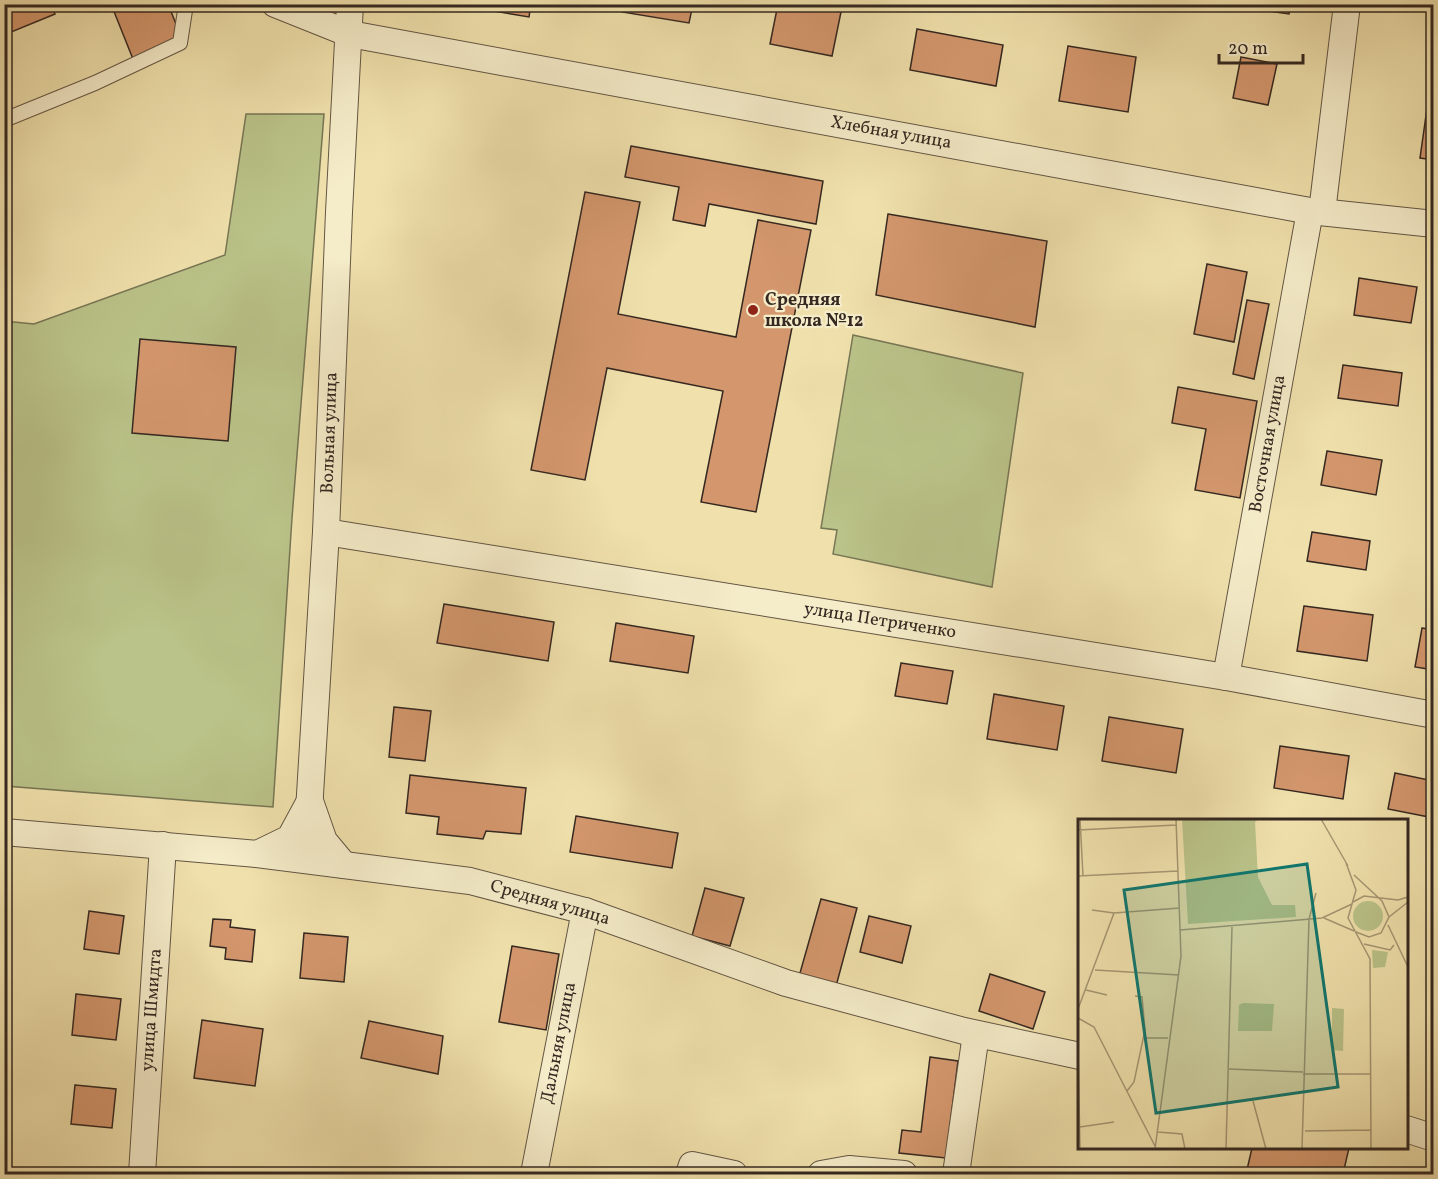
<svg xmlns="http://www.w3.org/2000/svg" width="1438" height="1179" viewBox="0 0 1438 1179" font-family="Vollkorn,serif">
<rect width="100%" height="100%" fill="#f0e1ac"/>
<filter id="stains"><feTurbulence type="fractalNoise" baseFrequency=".00333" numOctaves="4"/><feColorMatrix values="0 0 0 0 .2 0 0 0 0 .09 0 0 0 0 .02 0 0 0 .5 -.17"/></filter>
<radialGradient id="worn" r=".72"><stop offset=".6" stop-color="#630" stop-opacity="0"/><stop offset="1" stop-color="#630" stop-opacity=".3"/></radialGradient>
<g fill="#bac389" stroke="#777655" stroke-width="1.5">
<path d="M246,114H324L292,518L273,807L5,786L4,321L34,324L225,255Z"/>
<path d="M853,335L1023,373L992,587L833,554L837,530L821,528Z"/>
</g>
<g fill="#d4976d" stroke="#342821" stroke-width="1.5">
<path d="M4,4H51L55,14L4,35Z"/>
<path d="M111,4H168L182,39L133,59Z"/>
<path d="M453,4H531L529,17Z"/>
<path d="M623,4H693L689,23L622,12Z"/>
<path d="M778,4H803L841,12L832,56L770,44Z"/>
<path d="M1222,4H1291L1289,14Z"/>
<path d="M917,29L1003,45L996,86L910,70Z"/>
<path d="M1068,46L1136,57L1128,112L1059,101Z"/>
<path d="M1241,57L1277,64L1268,105L1233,98Z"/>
<path d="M1431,80H1434V160L1420,158Z"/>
<path d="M631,146L823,181L816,224L709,204L705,226L673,220L679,187L625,177Z"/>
<path d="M585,192L640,202L618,314L736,337L758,220L811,230L756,512L701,502L723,391L607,368L585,480L531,470Z"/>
<path d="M888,214L1047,241L1035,327L876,295Z"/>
<path d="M1207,264L1247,272L1234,342L1194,334Z"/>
<path d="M1359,278L1417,287L1411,323L1354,315Z"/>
<path d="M1247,300L1269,304L1254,379L1233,374Z"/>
<path d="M140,339L236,347L228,441L132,433Z"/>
<path d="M1343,365L1402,373L1398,406L1338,398Z"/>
<path d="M1178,387L1257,401L1240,498L1195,490L1206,429L1172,423Z"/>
<path d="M1327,451L1382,460L1376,495L1321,485Z"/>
<path d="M1312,532L1370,541L1366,570L1307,561Z"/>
<path d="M444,604L554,622L548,661L437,643Z"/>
<path d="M1304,606L1373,615L1367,661L1297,651Z"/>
<path d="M616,623L694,636L688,673L610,661Z"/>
<path d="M1422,628L1434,630V670L1415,667Z"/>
<path d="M901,663L953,671L947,704L895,696Z"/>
<path d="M994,694L1064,706L1057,750L987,739Z"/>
<path d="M394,707L431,711L425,761L389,757Z"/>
<path d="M1109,717L1183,729L1176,773L1102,761Z"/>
<path d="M1280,746L1349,756L1343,799L1274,788Z"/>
<path d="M1395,773L1434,781V818L1388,809Z"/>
<path d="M410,775L526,788L521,834L486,831L483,839L437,834L439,817L406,813Z"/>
<path d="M576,816L678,833L672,868L570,852Z"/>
<path d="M705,888L744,898L730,946L692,936Z"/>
<path d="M821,899L857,908L835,990L798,980Z"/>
<path d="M89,911L124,916L119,954L84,949Z"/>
<path d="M869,916L911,926L902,963L860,952Z"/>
<path d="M213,919L231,920L230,927L255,930L252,962L225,959L226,948L210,946Z"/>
<path d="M304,933L348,937L344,982L300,978Z"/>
<path d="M512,946L559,954L546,1030L499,1022Z"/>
<path d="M990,974L1045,992L1033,1029L979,1011Z"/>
<path d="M76,994L121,999L116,1040L72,1035Z"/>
<path d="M202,1020L263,1029L255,1086L194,1078Z"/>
<path d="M369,1021L443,1036L438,1074L361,1058Z"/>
<path d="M930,1057L958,1061L946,1158L899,1153L902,1130L921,1132Z"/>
<path d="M75,1085L116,1089L112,1128L71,1124Z"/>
<path d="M1252,1148H1349L1343,1174H1246Z"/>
</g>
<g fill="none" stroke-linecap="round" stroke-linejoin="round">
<g stroke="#635644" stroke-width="16">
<path id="service" d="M4,120L95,83L180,43L186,4"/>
</g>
<g stroke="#635644" stroke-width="28">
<g id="minor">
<path d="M275,4L350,34L1310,211L1434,224"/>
<path d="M1322,212L1347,4"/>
<path d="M326,532L1226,677L1434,715"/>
<path d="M1226,677L1310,211"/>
<path d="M4,832L257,854L470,881L585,911L786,983L964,1031L1080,1056"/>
<path d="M257,854L290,838L310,801L324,841L344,865"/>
<path d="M306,860L326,532L339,212L350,4"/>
<path d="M1406,1129L1434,1138"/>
<path d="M142,1174L163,845"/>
<path d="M534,1174L585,911"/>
<path d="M689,1174L692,1165L734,1174"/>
<path d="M821,1174L849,1169L904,1174"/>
<path d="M956,1174L976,1034"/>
</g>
</g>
<use href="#service" stroke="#f5ecc9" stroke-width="14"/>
<use href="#minor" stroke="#f5ecc9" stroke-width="26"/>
</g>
<circle fill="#8f2418" stroke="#f5ecc9" stroke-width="2" cx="753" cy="310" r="6"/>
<g text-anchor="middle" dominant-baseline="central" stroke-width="4.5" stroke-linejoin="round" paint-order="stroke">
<g font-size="18" fill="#342821" stroke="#f5ecc9">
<text transform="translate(891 133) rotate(10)">Хлебная улица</text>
<text transform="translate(330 433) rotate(-88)">Вольная улица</text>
<text transform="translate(1268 444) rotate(-80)">Восточная улица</text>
<text transform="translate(880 621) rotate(9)">улица Петриченко</text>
<text transform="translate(550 903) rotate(16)">Средняя улица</text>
<text transform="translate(152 1010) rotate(-86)">улица Шмидта</text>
<text transform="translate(559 1043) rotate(-79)">Дальняя улица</text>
</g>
<g font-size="18" font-weight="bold" fill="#342821" stroke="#f5ecc9" text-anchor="start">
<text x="765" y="300">Средняя<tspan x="765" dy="21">школа №12</tspan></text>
</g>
</g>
<g transform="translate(1078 819)">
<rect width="330" height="330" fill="#f0e1ac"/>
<path d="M104,0H181L177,3L180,58L194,86H217L218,98L110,105ZM275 97a15 15 0 1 1 30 0a15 15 0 1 1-30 0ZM294,131L310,133L307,148L295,149ZM165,184L196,185L194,212H160L161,186ZM254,189L266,190L265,232L254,231Z" fill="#bac389"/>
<path fill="none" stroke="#a59774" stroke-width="1.5" d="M2,0L5,57M243,0L270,47M0,11L98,6M268,44L278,71L270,99L292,140L293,330M276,56L304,82L311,98L303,114L291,118L278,113M0,57L100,52M275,83L286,77L320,81L330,78M14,91L36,94L102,89M311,98L330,83M246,99L276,112M310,106L330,148M102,111L244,99L274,85M286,125L312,131L316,126M17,151L101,156M8,171L29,176M0,190L36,94M0,199L16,208L77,327M65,219H90M0,231L2,330M151,250L225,253M225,255H293M49,272L56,263L67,211L64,178L57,177M175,282L188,330M2,308L36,303M227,312L293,311M80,313L104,315L107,330M77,330L103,137L98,0M148,330L154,108M224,330L231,100L238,74"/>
<path fill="#0f766e" fill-opacity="0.15" stroke="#0f766e" stroke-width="3" d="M229,45L260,268L78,294L46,71Z"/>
<rect width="330" height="330" fill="none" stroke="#342821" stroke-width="3"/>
</g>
<rect width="1438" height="1179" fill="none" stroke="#f0e1ac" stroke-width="24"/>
<rect x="6" y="6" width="1426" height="1167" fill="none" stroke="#342821" stroke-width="3"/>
<rect x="12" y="12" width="1414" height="1155" fill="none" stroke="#342821" stroke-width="1.5"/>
<path d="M1219 54v9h84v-9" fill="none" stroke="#342821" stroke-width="3"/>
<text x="1228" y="54" font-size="18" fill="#342821" stroke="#f5ecc9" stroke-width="4.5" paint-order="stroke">20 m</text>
<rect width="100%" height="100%" filter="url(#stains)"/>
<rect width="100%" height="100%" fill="url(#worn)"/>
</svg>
